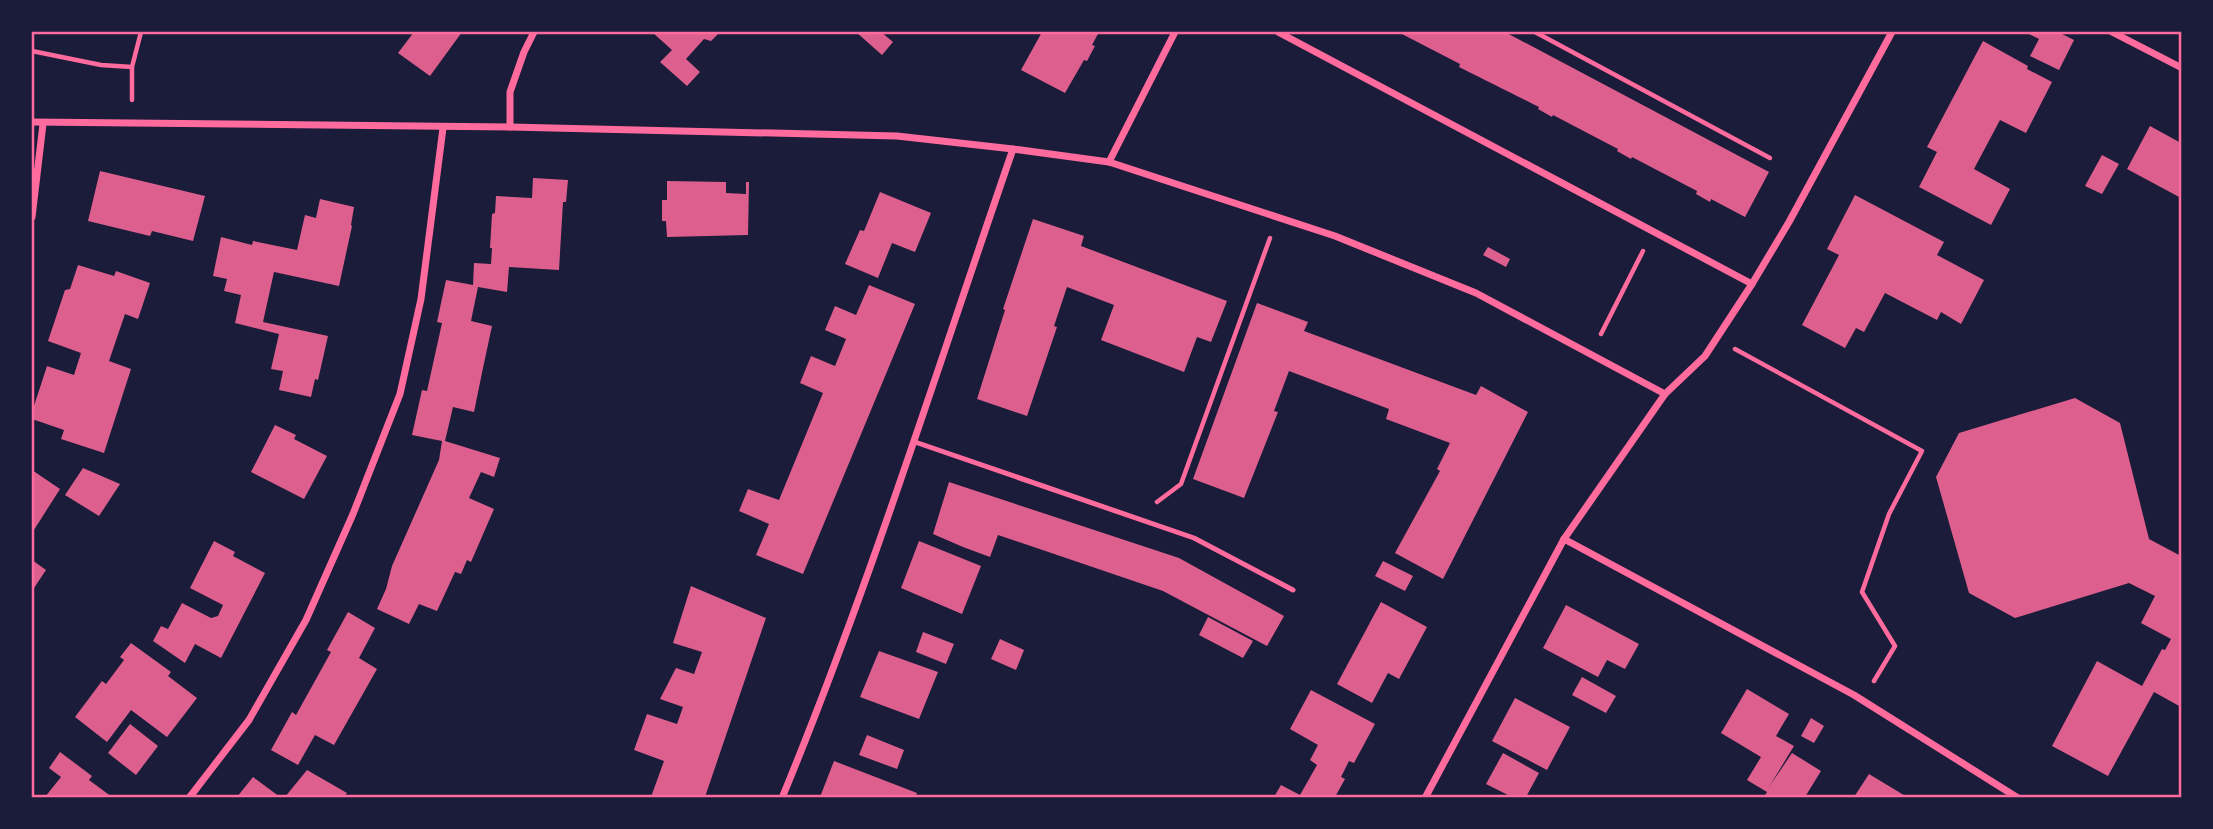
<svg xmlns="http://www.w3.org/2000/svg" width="2213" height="829" viewBox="0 0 2213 829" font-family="'Archivo Narrow',sans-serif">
<rect width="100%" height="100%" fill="#1b1b3a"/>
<g fill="#dd5f8e">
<path d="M414,32H462L430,76L398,53Z"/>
<path d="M652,32H720L711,41L704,39L686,59L700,72L687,86L660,62L672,50Z"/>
<path d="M856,32H881L893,42L882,55Z"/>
<path d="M1042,32H1099L1092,45L1095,46L1087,61L1084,60L1065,93L1021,70Z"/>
<path d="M1398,32H1505L1769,172L1745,217L1711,199L1710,202L1696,194L1697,191L1632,157L1631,159L1617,151L1618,149L1553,115L1552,117L1538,109L1539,107L1459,67L1460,64Z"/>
<path d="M2025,32H2058L2074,40L2059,70L2030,56L2039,39Z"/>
<path d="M1983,41L2028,66L2027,69L2052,82L2026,133L2000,120L1974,169L2010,189L1991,225L1919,187L1937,152L1927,147Z"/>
<path d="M2150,126L2181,143V198L2127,169Z"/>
<path d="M2102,155L2119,164L2102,194L2085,186Z"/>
<path d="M100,171L205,196L193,241L152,231L150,236L88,221Z"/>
<path d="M533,178L568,180L566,202H563L559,270L509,267L507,292L478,287L471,321L492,326L483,368L474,412L453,407L445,441L500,458L494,477L481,472L469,498L494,509L471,562L467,560L461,574L455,572L437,611L419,604L409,624L377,609L386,589L392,566L439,460L442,441L412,435L422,390L427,391L442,323L437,322L446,280L473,285L474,263L491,264L492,248H490L492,214L495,213L496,196L532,198Z"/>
<path d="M667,181L726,182V193L746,194V182H749L748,235L667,237L666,221H662V200H667Z"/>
<path d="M880,192L931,213L915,252L892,243L878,278L845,264L860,230L864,231Z"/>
<path d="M1855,195L1944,242L1937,255L1984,280L1961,324L1941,312L1937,320L1885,293L1864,332L1856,328L1845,348L1802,325L1839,255L1827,249Z"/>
<path d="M320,199L354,207L351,225L352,226L339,286L274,272L263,322L328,336L318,380L315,379L311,397L279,390L283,371L271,369L279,334L235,323L241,295L224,291L227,279L213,276L221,237L252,245L253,241L297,250L305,215L316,218Z"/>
<path d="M1033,219L1084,236L1081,246L1227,301L1211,342L1197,337L1184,372L1101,340L1114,305L1067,287L1054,326L1057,327L1027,416L977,399L1005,310L1003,309Z"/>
<path d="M1488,247L1510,259L1506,267L1483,255Z"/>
<path d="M78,265L114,276L116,271L150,283L138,319L125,314L109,361L131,369L104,453L61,439L64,430L32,419V412L47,366L74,375L81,353L48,341L65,290L70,289Z"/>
<path d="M869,285L915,304L803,574L756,555L769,524L739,511L748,489L779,500L823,393L800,383L811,356L835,366L846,339L825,330L835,306L856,315Z"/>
<path d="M1257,303L1308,322L1304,331L1476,395L1481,386L1528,412L1443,579L1395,553L1440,471L1437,469L1450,443L1386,419L1389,409L1289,371L1274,411L1278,412L1244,498L1193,479Z"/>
<path d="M2075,398L2120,423L2149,539L2181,556V707L2154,692L2108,776L2052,746L2097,661L2142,686L2162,649L2165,650L2171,639L2141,623L2155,596L2129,583L2015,618L1969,593L1936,477L1959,433Z"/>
<path d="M275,425L296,435L294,439L327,456L304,499L251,472Z"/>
<path d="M83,468L120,484L99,516L65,495Z"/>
<path d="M32,470L60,489L32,533Z"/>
<path d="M949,482L1179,558L1284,616L1267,646L1163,591L998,535L990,557L963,547L933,534Z"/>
<path d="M214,541L235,552L233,556L265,573L221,658L195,644L185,663L153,641L161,626L168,629L182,603L211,618L218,616L223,605L190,588Z"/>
<path d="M919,541L981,566L962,614L901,588Z"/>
<path d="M32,560L46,570L32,591Z"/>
<path d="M1383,561L1413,576L1405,591L1375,576Z"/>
<path d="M691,586L766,618L705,797H651L664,761L634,750L647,714L677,724L683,707L660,699L676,668L694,674L702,652L673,643Z"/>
<path d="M1381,602L1427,627L1399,679L1388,673L1372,703L1337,684Z"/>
<path d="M1566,605L1639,644L1625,669L1607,660L1598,677L1543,648Z"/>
<path d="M348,612L375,628L359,658L377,669L334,745L315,735L298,765L271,750L292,712L296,715L331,652L327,650Z"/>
<path d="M1208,617L1253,641L1243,658L1199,635Z"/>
<path d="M923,632L954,644L946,664L916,652Z"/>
<path d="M1000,639L1024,650L1016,670L991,659Z"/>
<path d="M131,643L171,672L168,676L197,698L167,737L131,710L107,742L75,717L102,681L106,684L124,660L120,657Z"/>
<path d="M879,651L938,672L919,719L860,697Z"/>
<path d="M1582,677L1616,696L1606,713L1572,695Z"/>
<path d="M1747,689L1789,714L1776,736L1794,746L1769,787L1792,753L1821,771L1805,797H1764L1767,792L1747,780L1761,757L1721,733Z"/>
<path d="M1311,690L1375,724L1354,763L1349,761L1341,777L1345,779L1335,797H1274L1281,785L1300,795L1317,765L1310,760L1318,745L1290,729Z"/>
<path d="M1515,698L1570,727L1547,770L1492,741Z"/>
<path d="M1811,718L1824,726L1814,743L1801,736Z"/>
<path d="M130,724L158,746L136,775L108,753Z"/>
<path d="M867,735L904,750L897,769L859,755Z"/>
<path d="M60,752L92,776L89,780L112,797H45L61,777L49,768Z"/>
<path d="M1503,753L1539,773L1526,797H1512L1486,784Z"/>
<path d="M834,761L917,793L915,797H820Z"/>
<path d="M307,770L347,793L344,797H285Z"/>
<path d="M1869,774L1907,797H1854Z"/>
<path d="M253,777L280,797H237Z"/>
</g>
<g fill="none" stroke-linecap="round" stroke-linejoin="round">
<g stroke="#ff6b9d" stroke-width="4.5">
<path d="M1535,32L1770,158"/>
<path d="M32,51L101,65L132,67"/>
<path d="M132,100V67L141,32"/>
<path d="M1601,334L1643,251"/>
<path d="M1735,349L1922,451L1889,514L1862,592L1895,646L1874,681"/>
<path d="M1157,502L1181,484L1270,238"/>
</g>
<path stroke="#ff6b9d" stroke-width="5" d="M915,442L1194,538L1293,590"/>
<g stroke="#ff6b9d" stroke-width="7">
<path d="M1278,32L1752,284"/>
<path d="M2112,32L2182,68"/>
<path d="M32,122L510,127L897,136L1013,149L1109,162L1335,236L1476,293L1665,394"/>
<path d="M510,127V92L524,52L534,32"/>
<path d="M1109,162L1175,32"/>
<path d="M32,217L43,124"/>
<path d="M1564,539L1854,695L2018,798"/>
<path d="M189,798L249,720L306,620L353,514L400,394L421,299L443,128"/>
<path d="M782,798C870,585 938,366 1013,149"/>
<path d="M1425,798L1564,539L1665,394L1705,356L1752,284L1789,222L1892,32"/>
</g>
</g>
<rect width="2213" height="829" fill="none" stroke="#1b1b3a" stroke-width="66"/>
<rect x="33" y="33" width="2147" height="763" fill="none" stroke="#ff6b9d" stroke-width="2.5"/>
</svg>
